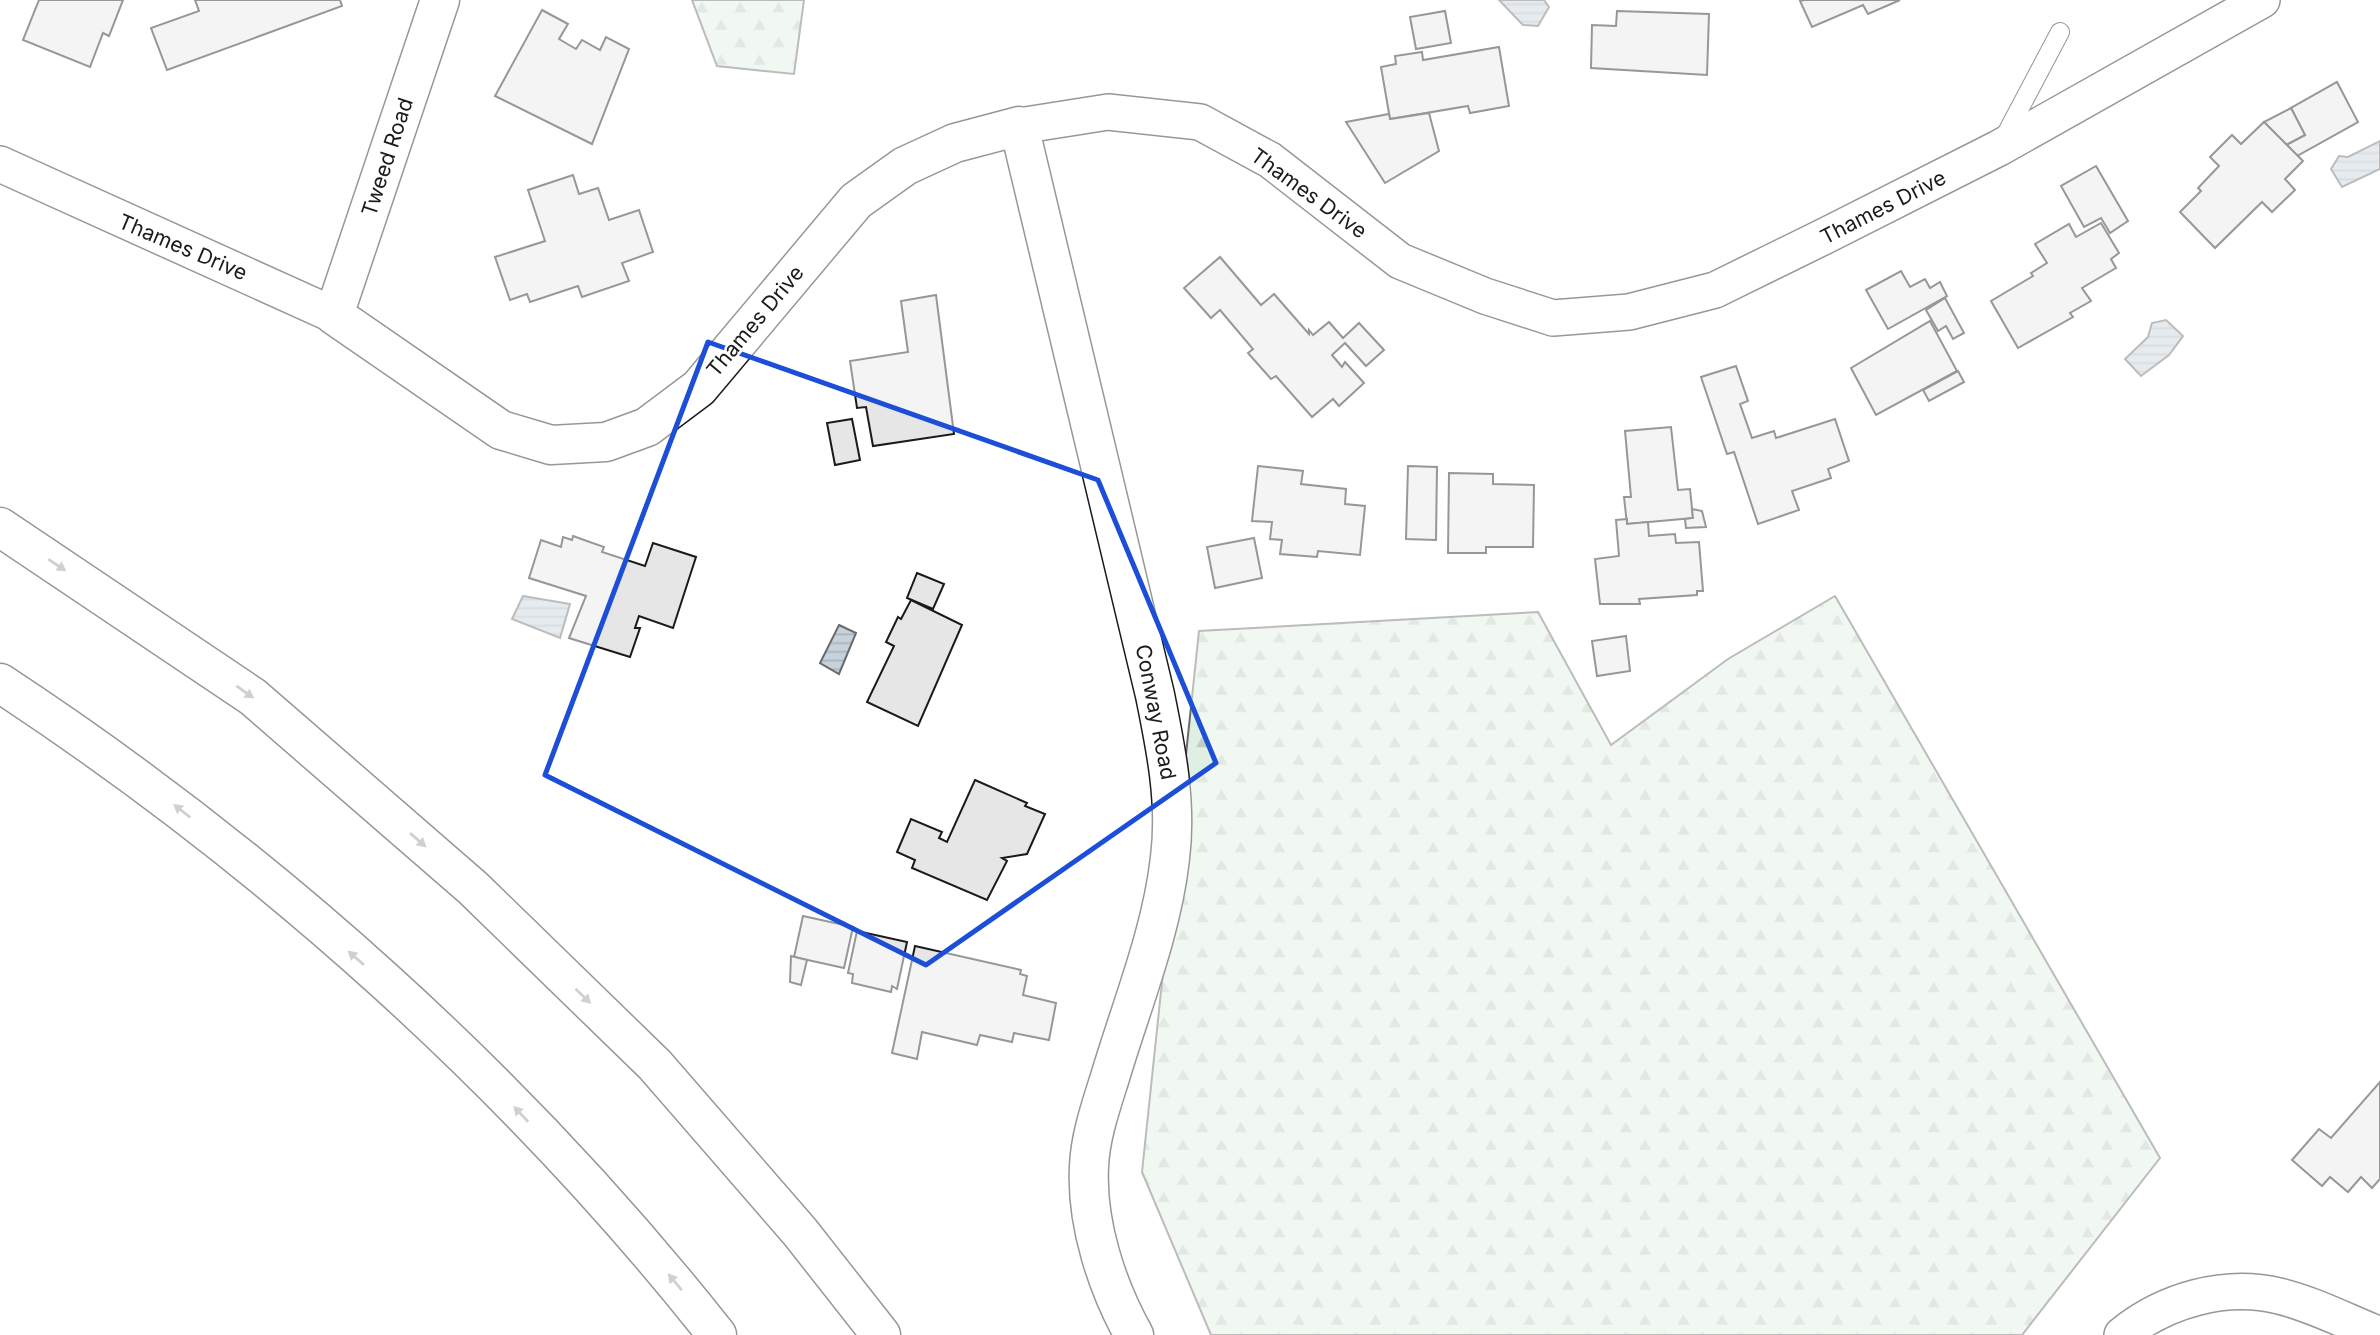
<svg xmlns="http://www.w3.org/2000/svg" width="2380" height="1335" viewBox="0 0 2380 1335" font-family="Inter,sans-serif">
<defs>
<pattern id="forest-firs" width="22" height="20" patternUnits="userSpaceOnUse" patternTransform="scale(1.75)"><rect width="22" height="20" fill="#e0efe3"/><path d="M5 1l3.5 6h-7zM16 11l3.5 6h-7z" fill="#c0ccc2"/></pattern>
<pattern id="water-rules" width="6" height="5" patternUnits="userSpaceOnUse" patternTransform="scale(1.75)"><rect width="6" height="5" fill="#c6d2dc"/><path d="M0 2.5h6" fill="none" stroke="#aab4bc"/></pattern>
</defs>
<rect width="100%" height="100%" fill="#fff"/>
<g fill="url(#forest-firs)" stroke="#6a6a6a" stroke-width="2">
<path d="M692,0H804L794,74L717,66Z"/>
<path d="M1835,596L2160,1158L2022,1335H1211L1142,1172L1199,631L1538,612L1611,745L1728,659Z"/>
</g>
<g fill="url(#water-rules)" stroke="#6a6a6a" stroke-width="2">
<path d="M1499,0H1544L1549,7L1538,26L1523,25Z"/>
<path d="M2380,141V169L2342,187L2331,169L2339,156L2348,157Z"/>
<path d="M2166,320L2183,336L2169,355L2141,376L2125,359L2148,337L2152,323Z"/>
<path d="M523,596L570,604L560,638L512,619Z"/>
<path d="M839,625L856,633L839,674L820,663Z"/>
</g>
<g fill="#e6e6e6" stroke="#1a1a1a" stroke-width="2">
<path d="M39,0H123L109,36L103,33L90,67L23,40Z"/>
<path d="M195,0H340L342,6L167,70L151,28L199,11Z"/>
<path d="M1804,0H1900L1868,14L1863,5L1812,27L1800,1Z"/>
<path d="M542,10L568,24L559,39L576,49L582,40L600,50L606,37L629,49L592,144L495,96Z"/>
<path d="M1445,11L1451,43L1416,49L1410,17Z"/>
<path d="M1617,11L1709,14L1707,75L1591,68L1592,25L1616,26Z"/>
<path d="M1499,47L1509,106L1470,113L1468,106L1390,119L1381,67L1396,64L1395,56L1422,52L1423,60Z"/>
<path d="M2337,82L2358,122L2297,156L2286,145L2305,135L2291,108Z"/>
<path d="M2291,108L2305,135L2286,145L2264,122Z"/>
<path d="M1429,113L1439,151L1385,183L1346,122L1389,114L1390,119Z"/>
<path d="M2264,122L2303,161L2285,179L2295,190L2272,212L2262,202L2215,248L2180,212L2201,191L2198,188L2219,166L2210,157L2232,135L2241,144Z"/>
<path d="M2096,166L2128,221L2110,233L2101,218L2084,227L2061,186Z"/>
<path d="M573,175L579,194L598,188L609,220L639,210L653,252L622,263L629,281L582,297L578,286L530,302L527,294L510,300L495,257L545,241L528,190Z"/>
<path d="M2101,223L2119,253L2111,259L2116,268L2082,288L2091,301L2070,313L2073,317L2018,348L1991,301L2033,276L2031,273L2047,263L2035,244L2069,224L2076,237Z"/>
<path d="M1220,257L1261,305L1274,294L1309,334V330L1313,335L1329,322L1343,338L1359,323L1384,350L1366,366L1345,343L1332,355L1342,367L1345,362L1364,383L1339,406L1333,399L1312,417L1276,376L1271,379L1248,353L1253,349L1220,310L1211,318L1184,288Z"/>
<path d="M1901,271L1910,287L1925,279L1930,288L1940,282L1947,296L1888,329L1866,290Z"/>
<path d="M936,295L954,434L873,446L866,407L857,408L850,361L908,352L901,301Z"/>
<path d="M1945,298L1964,333L1953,339L1946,326L1938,331L1926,310Z"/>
<path d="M1930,321L1957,371L1876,415L1851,368Z"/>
<path d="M1736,366L1748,401L1740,404L1752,438L1774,431L1776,438L1835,419L1849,461L1828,469L1831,478L1792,491L1799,510L1758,524L1734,452L1727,454L1701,377Z"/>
<path d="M1958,371L1964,382L1929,401L1923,390Z"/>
<path d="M852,419L860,460L835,465L827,423Z"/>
<path d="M1671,427L1678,490L1690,489L1693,518L1627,524L1624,497H1631L1625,431Z"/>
<path d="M1258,466L1303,471L1301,484L1346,489L1345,504L1365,506L1360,555L1318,551L1317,557L1280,554L1282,540L1270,539L1272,522L1252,521Z"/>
<path d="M1408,466L1437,467L1436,540L1406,539Z"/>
<path d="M1449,473L1493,474V484L1534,485L1533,547H1486V553H1448Z"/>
<path d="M1692,509L1702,511L1706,527L1686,528L1685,519L1693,518Z"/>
<path d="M1627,519V524L1648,522L1649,536L1675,534L1676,543L1699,542L1703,591H1697V595L1639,599L1640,604H1600L1595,559L1619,556L1616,520Z"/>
<path d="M573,536L604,547L602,552L645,566L653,543L696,557L673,628L639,616L635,628H640L630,657L569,638L586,596L529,578L541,540L561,547L563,537L572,540Z"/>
<path d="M1254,538L1262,578L1215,588L1207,547Z"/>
<path d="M917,573L944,584L933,609L907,598Z"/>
<path d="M911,600L962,625L918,726L867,702L894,646L886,642L898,617L901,619Z"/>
<path d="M1626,636L1630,671L1597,676L1592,641Z"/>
<path d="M975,780L1027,803L1025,806L1045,814L1027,854L1002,858L1007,861L987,900L912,868L915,860L897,852L911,819L942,832L939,838L947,842Z"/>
<path d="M803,916L853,927L844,968L794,957Z"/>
<path d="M857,931L907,942L897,989L892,986L891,992L852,983L853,974L848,973Z"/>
<path d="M915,946L1021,970L1020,974L1027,976L1023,995L1056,1003L1049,1040L1014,1033L1012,1042L980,1035L977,1045L922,1032L917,1059L892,1053Z"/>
<path d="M791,956L807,960L801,985L790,982Z"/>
<path d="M2380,1082V1179L2372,1188L2361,1177L2348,1192L2330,1177L2322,1186L2292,1160L2319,1129L2331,1138Z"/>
</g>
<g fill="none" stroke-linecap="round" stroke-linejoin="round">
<g stroke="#1a1a1a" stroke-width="20">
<path id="service" d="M2004,138L2060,32"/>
</g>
<g stroke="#1a1a1a" stroke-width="38">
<g id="minor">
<path d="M1019,126L1108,112L1200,122L1270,160L1400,261L1485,296L1553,318L1629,312L1715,290L1825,236L1999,148L2262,0"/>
<path d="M0,164L334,315"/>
<path d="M2122,1335C2165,1300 2225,1283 2279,1296C2313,1304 2347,1322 2380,1335"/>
</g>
</g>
<g stroke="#1a1a1a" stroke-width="41">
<path id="tertiary" d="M440,0L334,315L501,430L551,445L606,442L647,427L699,388L856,201L905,166L955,143L1019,126L1155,695C1166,749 1177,803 1170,858C1162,931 1132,1004 1111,1074C1102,1103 1090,1136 1089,1167C1086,1223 1107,1287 1134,1335"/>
</g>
<g stroke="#1a1a1a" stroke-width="41">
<g id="motorway">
<path d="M0,527L253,697L473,888L655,1065L800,1232L881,1335"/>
<path d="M0,683C268,859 518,1083 717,1335"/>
</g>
</g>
<use href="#service" stroke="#fff" stroke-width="18"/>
<use href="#minor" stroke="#fff" stroke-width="35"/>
<use href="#tertiary" stroke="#fff" stroke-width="38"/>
<use href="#motorway" stroke="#fff" stroke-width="38"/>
</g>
<defs><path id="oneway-solid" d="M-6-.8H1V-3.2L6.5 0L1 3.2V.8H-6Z" transform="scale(1.75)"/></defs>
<g fill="#989898">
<use href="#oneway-solid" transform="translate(57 565) rotate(34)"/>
<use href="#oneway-solid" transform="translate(245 692) rotate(35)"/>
<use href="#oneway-solid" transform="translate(182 811) rotate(-142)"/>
<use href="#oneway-solid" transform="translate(418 840) rotate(41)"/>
<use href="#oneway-solid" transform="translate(356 958) rotate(-139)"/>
<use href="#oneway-solid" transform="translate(583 996) rotate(44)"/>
<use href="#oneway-solid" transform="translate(521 1114) rotate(-133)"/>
<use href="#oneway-solid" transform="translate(675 1282) rotate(-130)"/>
</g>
<path d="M0 0H2380V1335H0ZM708,342L1098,480L1216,763L926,965L545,775Z" fill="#fff" fill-opacity=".55" fill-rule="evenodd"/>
<path fill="none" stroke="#1d4ed8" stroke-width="5" stroke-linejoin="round" d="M708,342L1098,480L1216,763L926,965L545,775Z"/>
<g text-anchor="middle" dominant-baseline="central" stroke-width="5" stroke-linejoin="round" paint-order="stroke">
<g font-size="21" fill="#1a1a1a" stroke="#fff">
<text transform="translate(387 157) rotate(-72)">Tweed Road</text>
<text transform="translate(1309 193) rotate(36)">Thames Drive</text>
<text transform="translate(1883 207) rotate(-27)">Thames Drive</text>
<text transform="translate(183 247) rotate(23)">Thames Drive</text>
<text transform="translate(755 321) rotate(-50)">Thames Drive</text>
<text transform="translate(1156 712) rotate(79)">Conway Road</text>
</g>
</g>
</svg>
